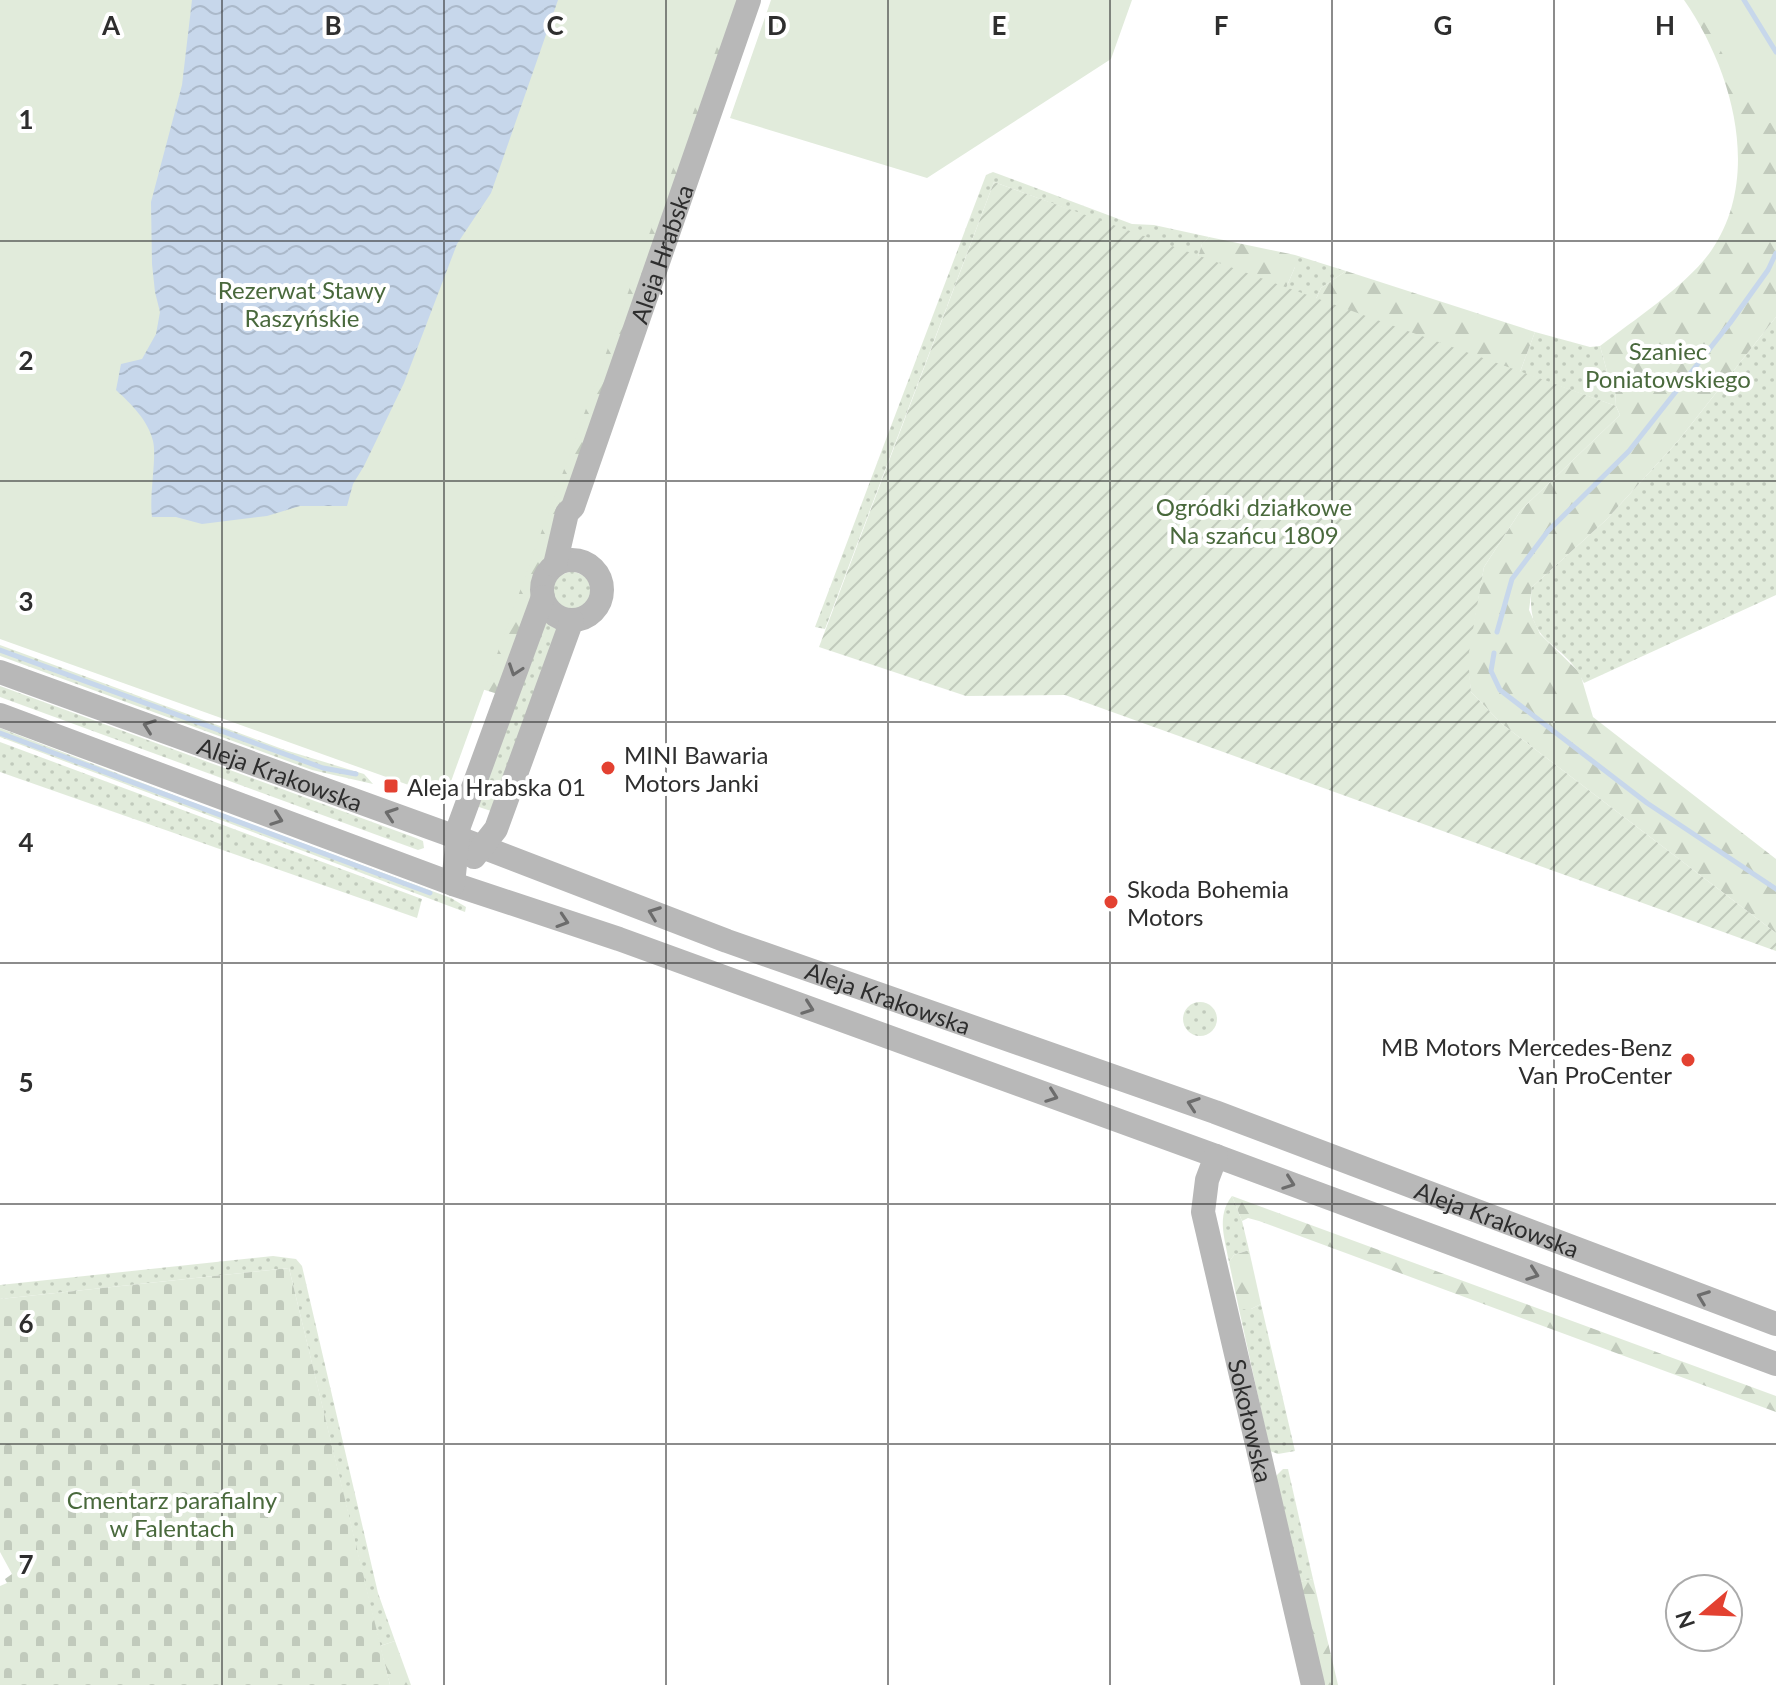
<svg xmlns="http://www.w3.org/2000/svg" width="1776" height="1685" viewBox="0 0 1776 1685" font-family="Lato,sans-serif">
<defs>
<pattern id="grass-dots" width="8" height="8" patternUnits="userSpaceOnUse" patternTransform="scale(2)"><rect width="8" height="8" fill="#e1ebdb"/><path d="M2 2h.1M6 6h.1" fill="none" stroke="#c1cabc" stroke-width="1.8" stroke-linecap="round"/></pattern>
<pattern id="forest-firs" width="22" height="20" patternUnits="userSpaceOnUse" patternTransform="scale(2)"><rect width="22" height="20" fill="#e1ebdb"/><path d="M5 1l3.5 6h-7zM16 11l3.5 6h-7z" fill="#c1cabc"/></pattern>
<pattern id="cemetery-stones" width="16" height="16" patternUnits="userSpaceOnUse" patternTransform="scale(2)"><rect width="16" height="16" fill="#e1ebdb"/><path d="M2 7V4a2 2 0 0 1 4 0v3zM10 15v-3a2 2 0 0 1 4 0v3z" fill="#c1cabc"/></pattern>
<pattern id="garden-furrows" width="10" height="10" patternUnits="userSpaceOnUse" patternTransform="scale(2)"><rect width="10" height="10" fill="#e1ebdb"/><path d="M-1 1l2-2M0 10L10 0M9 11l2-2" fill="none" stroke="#c1cabc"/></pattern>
<pattern id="water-waves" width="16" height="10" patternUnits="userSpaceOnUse" patternTransform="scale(2)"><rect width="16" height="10" fill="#c7d7eb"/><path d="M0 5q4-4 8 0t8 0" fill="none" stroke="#abb9ca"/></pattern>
</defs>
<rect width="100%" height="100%" fill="#fff"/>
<g fill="url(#grass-dots)">
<path d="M993,172L1132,224L1154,225L1209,237L1202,244L1198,257L994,182L825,629L815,627L986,175Z"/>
<path d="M1295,255L1346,271L1321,288L1316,299L1286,288L1295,267Z"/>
<path d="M1776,317V595L1584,683C1565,639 1524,647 1532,587L1606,520L1678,441Z"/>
<path d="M1535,332L1590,347L1600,346L1608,375L1615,387L1616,406L1520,372Z"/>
<circle cx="572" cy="591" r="19"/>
<path d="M545,612L562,625L494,812L476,806Z"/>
<path d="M0,645L285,750L364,774L373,784L312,770L0,656Z"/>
<path d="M0,686L416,838L423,841L424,848L418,850L0,697Z"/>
<path d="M0,728L210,809L451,898L466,907L465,912L0,737Z"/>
<path d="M0,742L422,899L417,918L0,772Z"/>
<circle cx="1200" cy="1019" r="17"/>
<path d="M1232,1196L1242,1221L1249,1250L1234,1255L1229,1262C1225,1239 1216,1216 1232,1196Z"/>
<path d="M273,1256L296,1259L302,1266L378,1593L395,1641L380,1646L289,1268L0,1299V1285Z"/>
<path d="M1261,1304L1295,1451L1278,1454L1270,1451L1239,1309H1251Z"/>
<path d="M1283,1469H1288L1313,1579L1299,1582L1276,1476Z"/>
</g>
<g fill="url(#forest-firs)">
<path d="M712,0H740L498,694L475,687Z"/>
<path d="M1684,0H1776V317L1678,441L1606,520L1532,587L1529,610L1540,634L1580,673L1593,717L1776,859V933L1502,724L1471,692L1467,658L1484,567L1521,510L1620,415L1616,406L1615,387L1608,375L1600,346C1634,320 1687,285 1711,251C1763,176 1732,69 1684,0Z"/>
<path d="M1209,237L1295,255V267L1286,288L1198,257L1202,244Z"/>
<path d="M1346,271L1535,332L1520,372L1316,299L1321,288Z"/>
<path d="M1232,1196L1776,1396V1412L1259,1221L1248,1218L1242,1221Z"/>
<path d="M1249,1250L1261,1304L1251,1309H1239L1229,1262L1234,1255Z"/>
<path d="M1313,1579L1338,1685H1323L1299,1582Z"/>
<path d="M395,1641L411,1685H390L380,1646Z"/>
</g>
<path fill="url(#cemetery-stones)" d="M289,1268L390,1685H0V1586L7,1583L5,1579L12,1574L0,1552V1299Z"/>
<g fill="#e1ebdb">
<path d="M0,0H734L445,798L0,639Z"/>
<path d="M771,0H1132L1111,59L927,178L730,118Z"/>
<path d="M1692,0H1776V121L1757,127L1756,113Z"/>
</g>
<path fill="url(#garden-furrows)" d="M994,182L1616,406L1620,415L1521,510L1484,567L1468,658L1471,692L1502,724L1776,933V951L1065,695L966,696L819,647Z"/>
<path fill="url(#water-waves)" d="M192,0H558L491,193L457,244L404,383L364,466L353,484L347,506H300L267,516L202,524L176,517H152C149,495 157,457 153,441C148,420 131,404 116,390L121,364L142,359L156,334L160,312L155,292L152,264L151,202L182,85Z"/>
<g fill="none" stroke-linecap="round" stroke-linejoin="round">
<g stroke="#c7d7eb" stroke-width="5">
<path d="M1744,0L1776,52"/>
<path d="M1497,632L1512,579L1548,531L1629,451L1730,323L1768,270L1776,253"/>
<path d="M0,650L323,768L356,774"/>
<path d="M1494,653L1491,671L1500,690L1647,803L1776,889"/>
<path d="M0,733L430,893"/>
</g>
<g stroke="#b8b8b8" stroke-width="24">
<circle cx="572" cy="590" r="30"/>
<path id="s1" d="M555,565L567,513L573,507L749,0"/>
<path id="s2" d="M0,672L456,837L727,941L1215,1112L1776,1324"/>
<path d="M0,715L453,884L619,939L1216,1156L1776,1364"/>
<path d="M474,857L496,829L572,620"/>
<path d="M453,884L459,826L543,597"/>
<path id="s3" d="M1216,1156L1207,1180L1203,1212L1313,1685"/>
</g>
</g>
<defs><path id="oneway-chevron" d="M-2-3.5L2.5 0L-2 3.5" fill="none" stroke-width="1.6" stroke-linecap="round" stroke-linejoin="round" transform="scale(2)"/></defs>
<g stroke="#6c6c6c">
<use href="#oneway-chevron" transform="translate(515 670) rotate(109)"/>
<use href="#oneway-chevron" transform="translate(149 726) rotate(-160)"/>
<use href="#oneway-chevron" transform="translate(391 814) rotate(-161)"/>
<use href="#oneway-chevron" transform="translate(277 819) rotate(20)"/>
<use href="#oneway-chevron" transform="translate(654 913) rotate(-159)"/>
<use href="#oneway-chevron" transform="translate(563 921) rotate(18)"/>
<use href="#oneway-chevron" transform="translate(808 1008) rotate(20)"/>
<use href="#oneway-chevron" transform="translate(1052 1096) rotate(20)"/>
<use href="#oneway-chevron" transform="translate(1193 1104) rotate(-161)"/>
<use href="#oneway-chevron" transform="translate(1289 1183) rotate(20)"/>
<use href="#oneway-chevron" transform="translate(1533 1274) rotate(20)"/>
<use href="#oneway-chevron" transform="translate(1703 1297) rotate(-159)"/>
</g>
<path fill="none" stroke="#2e2e2e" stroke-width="2" stroke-opacity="0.55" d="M222,0V1685M444,0V1685M666,0V1685M888,0V1685M1110,0V1685M1332,0V1685M1554,0V1685M0,241H1776M0,481H1776M0,722H1776M0,963H1776M0,1204H1776M0,1444H1776"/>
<g fill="#e34131" stroke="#fff" stroke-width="3">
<circle cx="608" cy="768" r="8"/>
<rect x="383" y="778" width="16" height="16" rx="4"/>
<circle cx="1111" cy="902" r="8"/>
<circle cx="1688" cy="1060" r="8"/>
</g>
<g text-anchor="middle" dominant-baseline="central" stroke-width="8" stroke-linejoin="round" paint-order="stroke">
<g font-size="24" fill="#2e2e2e" stroke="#fff">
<text stroke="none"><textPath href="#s1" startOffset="330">Aleja Hrabska</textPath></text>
<text stroke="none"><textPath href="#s2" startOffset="298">Aleja Krakowska</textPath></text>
<text stroke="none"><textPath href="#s2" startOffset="946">Aleja Krakowska</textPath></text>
<text stroke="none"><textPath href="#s2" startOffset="1594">Aleja Krakowska</textPath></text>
<text stroke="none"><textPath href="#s3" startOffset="272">Sokołowska</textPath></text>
</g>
<g font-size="24" fill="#49693c" stroke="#fff">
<text x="302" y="289">Rezerwat Stawy<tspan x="302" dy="28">Raszyńskie</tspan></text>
<text x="1668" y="350">Szaniec<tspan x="1668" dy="28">Poniatowskiego</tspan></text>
<text x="1254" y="506">Ogródki działkowe<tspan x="1254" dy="28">Na szańcu 1809</tspan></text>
<text x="172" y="1499">Cmentarz parafialny<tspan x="172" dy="28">w Falentach</tspan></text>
</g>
<g font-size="24" fill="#2e2e2e" stroke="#fff" text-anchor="start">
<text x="624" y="754">MINI Bawaria<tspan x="624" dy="28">Motors Janki</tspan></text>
<text x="407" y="786">Aleja Hrabska 01</text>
<text x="1127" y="888">Skoda Bohemia<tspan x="1127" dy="28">Motors</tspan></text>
<text x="1672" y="1046" text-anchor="end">MB Motors Mercedes-Benz<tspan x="1672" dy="28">Van ProCenter</tspan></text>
</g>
</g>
<g font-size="26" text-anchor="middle" font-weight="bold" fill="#2e2e2e" stroke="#fff" stroke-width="8" stroke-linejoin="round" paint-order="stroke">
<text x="111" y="35">A</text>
<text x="333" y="35">B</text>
<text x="555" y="35">C</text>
<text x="777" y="35">D</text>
<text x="999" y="35">E</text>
<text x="1221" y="35">F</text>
<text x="1443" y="35">G</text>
<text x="1665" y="35">H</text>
<text x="26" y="129">1</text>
<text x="26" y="370">2</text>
<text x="26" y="611">3</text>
<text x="26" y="852">4</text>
<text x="26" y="1092">5</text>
<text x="26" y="1333">6</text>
<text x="26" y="1574">7</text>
</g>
<g transform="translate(1704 1613) rotate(251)"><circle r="38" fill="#ffffff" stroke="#ababab" stroke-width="2"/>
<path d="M0-6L14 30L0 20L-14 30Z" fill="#e34131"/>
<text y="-12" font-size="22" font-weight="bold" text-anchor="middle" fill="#2e2e2e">N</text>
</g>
</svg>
